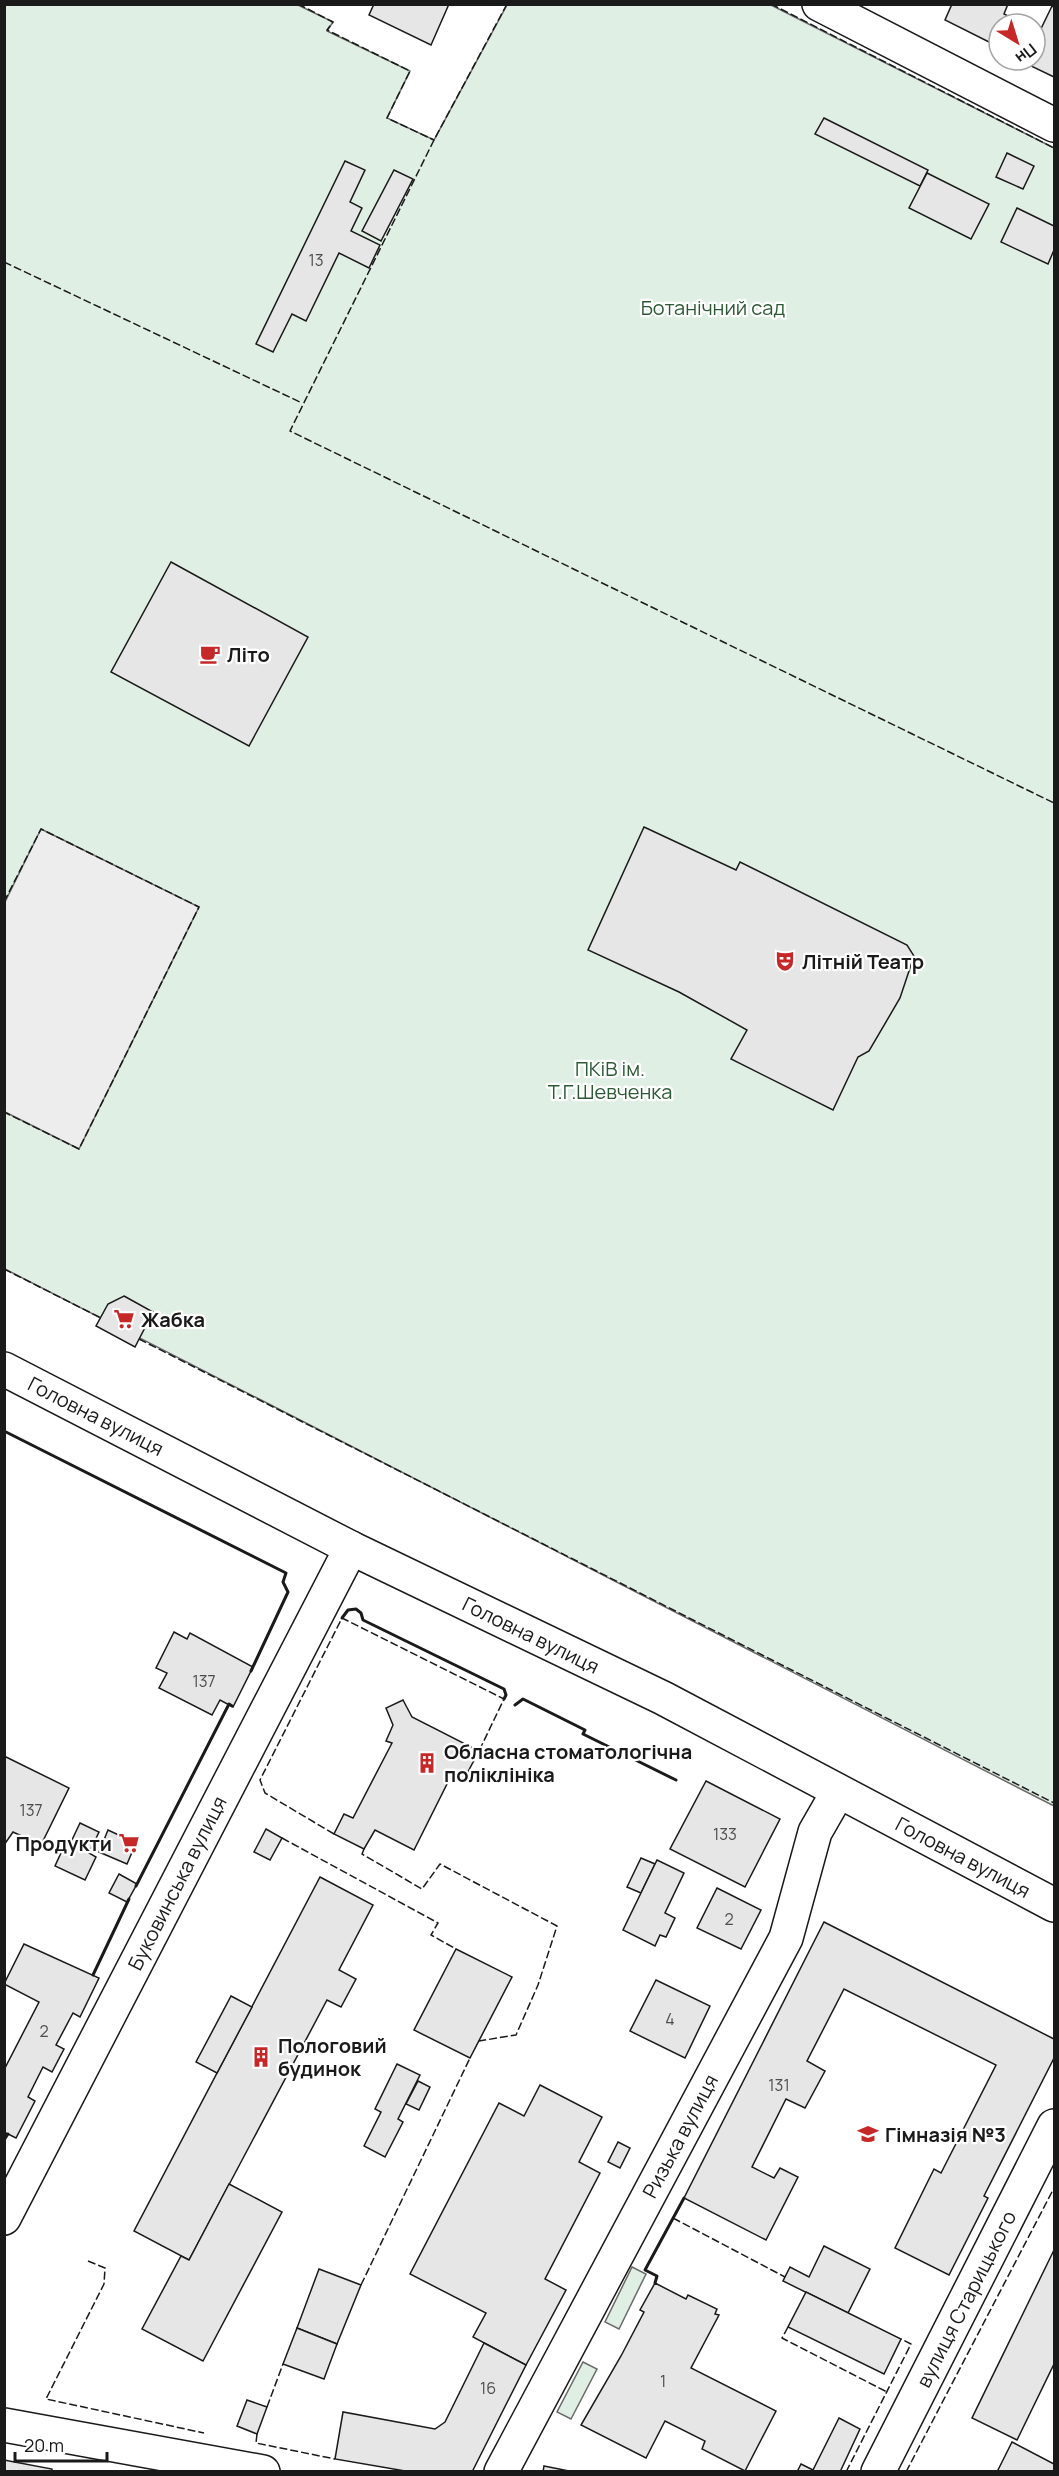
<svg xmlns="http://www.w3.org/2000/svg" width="1059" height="2476" viewBox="0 0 1059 2476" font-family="Manrope,sans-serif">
<rect width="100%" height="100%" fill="#fff"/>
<g fill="#e0efe3" stroke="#6a6a6a" stroke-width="1.5">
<path d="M4,5H298L333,22L327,31L410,71L387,118L434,140L507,5H771L1054,148V1806L5,1269Z"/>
<path d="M632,2267L646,2274L619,2329L605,2322Z"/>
<path d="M583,2362L597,2369L571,2419L557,2412Z"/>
</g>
<path fill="#ededed" stroke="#6a6a6a" stroke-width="1.5" d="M41,829L199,907L79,1149L5,1112V902Z"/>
<g fill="#e6e6e6" stroke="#1a1a1a" stroke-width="1.5">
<path d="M374,4H449L431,45L369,15Z"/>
<path d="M952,4H1008L1004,14L1010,17L1006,24H999V31L991,43L945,20Z"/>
<path d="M1052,6L1054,7V77L1031,66L1043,41L1037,37Z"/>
<path d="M824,118L928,170L920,186L815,134Z"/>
<path d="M1007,153L1034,166L1023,189L996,177Z"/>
<path d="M345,161L365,170L350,202L362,208L351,231L380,245L369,268L339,253L306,321L292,314L273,352L256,344Z"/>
<path d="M394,170L413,179L381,241L362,231Z"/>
<path d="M927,173L989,204L971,239L909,208Z"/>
<path d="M1017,208L1054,226V250L1048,264L1001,242Z"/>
<path d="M171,562L308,637L249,746L111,672Z"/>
<path d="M644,827L736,870L740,862L907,945L914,956L900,998L869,1051L858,1057L833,1110L731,1059L747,1030L679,992L588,950Z"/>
<path d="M124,1296L153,1312L135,1347L96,1326L108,1304Z"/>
<path d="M174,1632L187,1639L190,1633L253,1667L233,1707L220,1700L212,1715L159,1688L167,1673L156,1668Z"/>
<path d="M403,1700L412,1717L479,1751L463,1781L451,1776L414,1850L375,1830L364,1849L334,1834L344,1814L353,1818L392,1743L386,1741L393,1725L386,1708Z"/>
<path d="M4,1756L69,1788L41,1845L13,1832L4,1845Z"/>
<path d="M706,1781L780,1819L745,1887L670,1849Z"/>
<path d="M80,1823L99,1832L89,1853L96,1857L85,1880L55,1866L66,1842L70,1844Z"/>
<path d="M266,1829L282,1838L270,1860L254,1852Z"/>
<path d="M108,1830L136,1843L127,1864L99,1852Z"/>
<path d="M641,1858L655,1864L641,1893L627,1887Z"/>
<path d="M657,1860L684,1873L665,1913L675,1918L666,1937L660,1935L655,1946L623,1930Z"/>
<path d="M119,1874L137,1884L127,1902L109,1893Z"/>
<path d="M320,1877L373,1905L339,1970L356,1979L341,2007L327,2000L189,2260L134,2231Z"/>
<path d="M717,1888L761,1910L741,1949L697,1928Z"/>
<path d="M824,1922L1054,2039V2058L984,2196L988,2198L949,2275L895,2248L934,2169L941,2173L996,2065L844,1989L807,2061L825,2071L805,2108L786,2099L752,2167L774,2178L780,2168L798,2177L766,2240L684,2198Z"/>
<path d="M24,1944L99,1978L80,2017L73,2013L56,2045L64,2049L52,2072L43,2067L28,2097L35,2101L16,2138L4,2132V2070L39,2002L4,1984Z"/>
<path d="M456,1949L512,1977L470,2058L414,2030Z"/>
<path d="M656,1980L710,2006L685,2058L630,2031Z"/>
<path d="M231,1996L252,2007L217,2073L196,2062Z"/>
<path d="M397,2064L420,2075L398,2119L403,2122L385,2157L364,2146L381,2112L375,2109Z"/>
<path d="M418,2081L430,2087L419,2110L406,2104Z"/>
<path d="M540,2085L602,2117L579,2162L600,2173L545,2279L566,2290L526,2365L473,2337L486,2313L410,2274L499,2103L524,2116Z"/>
<path d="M618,2142L630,2148L620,2168L608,2162Z"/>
<path d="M229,2184L282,2212L203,2361L142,2329L181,2256L189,2260Z"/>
<path d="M824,2246L870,2269L848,2313L783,2281L790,2267L809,2277Z"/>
<path d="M1054,2250V2364L1017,2440L972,2418Z"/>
<path d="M319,2269L361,2285L337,2344L297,2328Z"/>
<path d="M655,2283L686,2299L688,2295L717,2309L715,2314L719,2315L691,2368L776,2411L745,2471L702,2449L705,2441L665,2421L646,2458L581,2425L621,2356L644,2312L640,2310Z"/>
<path d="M806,2292L901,2339L884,2374L788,2327Z"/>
<path d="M297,2328L337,2344L324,2379L283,2364Z"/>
<path d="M484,2343L526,2365L472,2472H411L335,2459L343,2412L435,2429L445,2422Z"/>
<path d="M247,2400L267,2407L257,2434L237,2426Z"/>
<path d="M839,2418L860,2429L840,2472H816L813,2470Z"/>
<path d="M1012,2442L1054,2464V2472H997Z"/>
<path d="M4,2460L52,2469V2472H4Z"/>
<path d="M801,2464L813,2470L816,2472H797Z"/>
<path d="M544,2466L574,2472H543Z"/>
</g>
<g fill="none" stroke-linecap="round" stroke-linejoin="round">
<g stroke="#1a1a1a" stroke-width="36">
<g id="minor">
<path d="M819,4L1054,125"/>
<path d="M4,2218L351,1548"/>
<path d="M4,2425L263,2472"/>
<path d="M501,2472L786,1938L815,1832L838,1792"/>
<path d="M878,2472L1054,2126"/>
</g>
</g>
<g stroke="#1a1a1a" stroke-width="36">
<path id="major" d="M4,1369L351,1548L663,1698L1054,1905"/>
</g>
<use href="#minor" stroke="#fff" stroke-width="33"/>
<use href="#major" stroke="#fff" stroke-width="33"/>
<g stroke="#1a1a1a" stroke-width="1.5" stroke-dasharray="8 3" stroke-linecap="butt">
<path d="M298,4L333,22L327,30L410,71L387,118L434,140"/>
<path d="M507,4L434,140L290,431L1054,803"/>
<path d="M771,4L1054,148"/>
<path d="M4,262L302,403"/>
<path d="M4,902L41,829L199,907L79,1149L4,1112"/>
<path d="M4,1269L101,1318"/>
<path d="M139,1339L1054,1803"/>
<path d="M334,1834L265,1793L260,1780L342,1618L504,1699L479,1751"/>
<path d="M282,1838L438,1923L431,1935L456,1949"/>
<path d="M364,1849L362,1854L422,1889L440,1864L557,1926L538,1985L516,2035L479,2041"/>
<path d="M673,2218L785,2277"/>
<path d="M88,2261L105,2268L104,2284L46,2399L204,2433"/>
<path d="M361,2285L470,2058"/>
<path d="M788,2327L782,2338L887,2392"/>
<path d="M267,2407L283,2364"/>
<path d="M257,2434L256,2443L335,2459"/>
<path d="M846,2472L911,2344L901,2339"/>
<path d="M906,2472L1054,2188"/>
</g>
<g stroke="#1a1a1a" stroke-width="3">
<path d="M4,1431L286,1573L283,1582L288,1592L251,1671"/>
<path d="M342,1618L348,1610L356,1609L361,1613L363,1620L504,1689L506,1695L504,1699"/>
<path d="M515,1705L523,1699L585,1730L583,1734L676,1780"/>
<path d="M136,1886L229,1704L232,1706"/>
<path d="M93,1975L129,1899"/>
<path d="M4,2140L8,2134"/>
<path d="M655,2283L657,2276L645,2270L684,2198"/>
</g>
</g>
<defs>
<g id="cafe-bare" transform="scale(1.62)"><path d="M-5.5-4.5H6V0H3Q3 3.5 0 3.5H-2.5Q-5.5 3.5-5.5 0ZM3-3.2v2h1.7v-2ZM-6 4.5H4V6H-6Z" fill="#c62828" stroke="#fff" stroke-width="2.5" paint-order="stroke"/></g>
<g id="theatre-bare" transform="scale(1.62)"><path d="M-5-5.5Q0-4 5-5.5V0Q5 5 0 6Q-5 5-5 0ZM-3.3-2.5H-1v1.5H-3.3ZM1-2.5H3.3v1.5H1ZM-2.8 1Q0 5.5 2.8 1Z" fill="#c62828" stroke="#fff" stroke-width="2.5" paint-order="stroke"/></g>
<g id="supermarket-bare" transform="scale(1.62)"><path d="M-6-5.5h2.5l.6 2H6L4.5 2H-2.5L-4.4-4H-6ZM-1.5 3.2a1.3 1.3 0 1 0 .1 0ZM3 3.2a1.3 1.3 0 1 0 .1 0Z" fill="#c62828" stroke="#fff" stroke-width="2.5" paint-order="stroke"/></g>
<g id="building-bare" transform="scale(1.62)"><path d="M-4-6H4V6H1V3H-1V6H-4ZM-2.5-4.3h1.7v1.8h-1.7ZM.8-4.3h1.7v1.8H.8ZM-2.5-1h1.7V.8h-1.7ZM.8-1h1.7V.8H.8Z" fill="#c62828" stroke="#fff" stroke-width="2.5" paint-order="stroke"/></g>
<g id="school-bare" transform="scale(1.62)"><path d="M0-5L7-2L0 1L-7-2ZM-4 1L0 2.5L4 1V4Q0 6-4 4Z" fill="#c62828" stroke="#fff" stroke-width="2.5" paint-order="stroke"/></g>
</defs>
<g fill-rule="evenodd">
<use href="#cafe-bare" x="210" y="654"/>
<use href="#theatre-bare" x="785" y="961"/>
<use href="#supermarket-bare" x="124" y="1319"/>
<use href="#building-bare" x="427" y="1763"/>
<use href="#supermarket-bare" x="129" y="1843"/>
<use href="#building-bare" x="261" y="2057"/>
<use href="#school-bare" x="868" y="2134"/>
</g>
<g text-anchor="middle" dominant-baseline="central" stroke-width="4.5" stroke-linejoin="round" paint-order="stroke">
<g font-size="16" fill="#4d4d4d">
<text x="316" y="260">13</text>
<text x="204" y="1681">137</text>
<text x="31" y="1810">137</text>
<text x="725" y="1834">133</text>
<text x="729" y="1919">2</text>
<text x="670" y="2019">4</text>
<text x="44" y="2031">2</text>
<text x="779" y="2085">131</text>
<text x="663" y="2381">1</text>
<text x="488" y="2388">16</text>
</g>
<g font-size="20" fill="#2b5a34" stroke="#fff">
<text x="713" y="307">Ботанічний сад</text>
<text x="610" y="1068">ПКіВ ім.<tspan x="610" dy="23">Т.Г.Шевченка</tspan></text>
</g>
<g font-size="20" font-weight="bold" fill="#1a1a1a" stroke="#fff" text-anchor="start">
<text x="227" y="654">Літо</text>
<text x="802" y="961">Літній Театр</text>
<text x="141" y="1319">Жабка</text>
<text x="444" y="1751">Обласна стоматологічна<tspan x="444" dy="23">поліклініка</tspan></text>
<text x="112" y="1843" text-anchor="end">Продукти</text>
<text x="278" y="2045">Пологовий<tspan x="278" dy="23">будинок</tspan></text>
<text x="885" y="2134">Гімназія №3</text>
</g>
<g font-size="20" fill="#1a1a1a" stroke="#fff">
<text transform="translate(96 1416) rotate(27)">Головна вулиця</text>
<text transform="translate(531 1635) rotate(26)">Головна вулиця</text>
<text transform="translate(963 1857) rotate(28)">Головна вулиця</text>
<text transform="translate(177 1883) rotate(-63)">Буковинська вулиця</text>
<text transform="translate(680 2136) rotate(-62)">Ризька вулиця</text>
<text transform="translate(966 2299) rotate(-63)">вулиця Старицького</text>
</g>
</g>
<rect width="1059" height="2476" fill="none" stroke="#1a1a1a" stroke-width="12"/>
<g transform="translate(1017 42) rotate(142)"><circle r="28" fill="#ffffff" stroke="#a3a3a3" stroke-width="1.5"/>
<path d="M0-4.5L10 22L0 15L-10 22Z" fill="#c62828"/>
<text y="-9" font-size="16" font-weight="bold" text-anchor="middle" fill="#1a1a1a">Пн</text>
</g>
<path d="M15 2452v9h92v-9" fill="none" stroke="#1a1a1a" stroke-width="3"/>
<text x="24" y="2452" font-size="18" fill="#1a1a1a" stroke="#ffffff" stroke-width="4.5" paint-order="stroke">20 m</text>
</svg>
